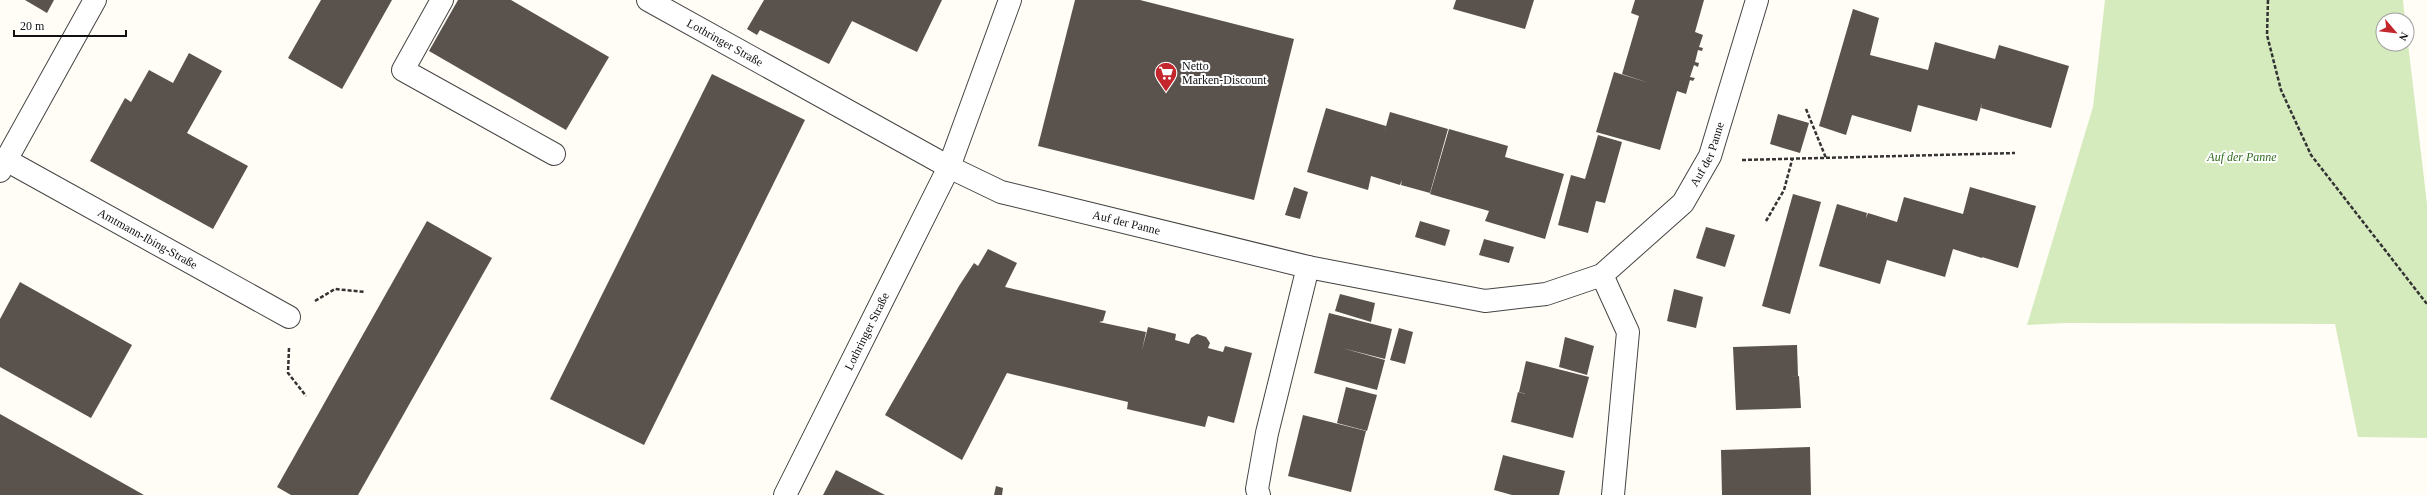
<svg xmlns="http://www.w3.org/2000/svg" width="2427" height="495" viewBox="0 0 2427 495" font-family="'Times New Roman',serif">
<rect width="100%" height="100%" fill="#fffdf5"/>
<path fill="#d5ebbd" d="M2105,0H2403L2405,20H2383V44H2407V35L2427,204V438L2358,437L2335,324L2065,323L2027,325L2093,107Z"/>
<g fill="#5a524d">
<path d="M25,0H54L47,13Z"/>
<path d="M321,0H392L342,89L288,58Z"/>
<path d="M458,0H511L609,57L566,130L429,51Z"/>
<path d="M764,0H942L917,52L852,21L829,64L760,30L757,35L747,29Z"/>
<path d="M1075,0H1140L1294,39L1254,200L1038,146Z"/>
<path d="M1456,0H1534L1525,29L1453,9Z"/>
<path d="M1635,0H1704L1695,32L1703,35L1699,47L1703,48L1702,51L1698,50L1695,62L1699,63L1698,67L1694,65L1690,77L1695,78L1693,81L1690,80L1686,94L1677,91L1660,150L1596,132L1614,72L1649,83L1622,74L1639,16L1631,13Z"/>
<path d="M1853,9L1879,18L1870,55L1928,70L1935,42L1995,59L1999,45L2069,66L2051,128L1981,108L1982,103L1977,121L1918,105L1911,132L1852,115L1846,135L1819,126Z"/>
<path d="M189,53L222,71L187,133L248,166L213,229L90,161L125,98L131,102L149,70L173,83Z"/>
<path d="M712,74L805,120L644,445L550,399Z"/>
<path d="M1326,108L1386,126L1383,137L1390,112L1448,129L1430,193L1401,185L1402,180L1400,185L1371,176L1368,190L1307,172Z"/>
<path d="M1778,114L1809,123L1800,153L1770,144Z"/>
<path d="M1449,129L1508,146L1505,157L1564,174L1545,239L1515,230L1517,225L1515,230L1485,221L1489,211L1430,194Z"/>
<path d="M1598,135L1622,142L1605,203L1596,201L1588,233L1558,225L1571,175L1585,179Z"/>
<path d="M1294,187L1308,192L1300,219L1285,215Z"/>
<path d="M1970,187L2036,206L2018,268L1982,257L1985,246L1982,258L1953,249L1945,277L1887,260L1880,284L1819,266L1837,204L1867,213L1866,218L1868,213L1897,222L1904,197L1963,214Z"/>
<path d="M1793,194L1821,202L1790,314L1762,306Z"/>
<path d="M427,221L492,258L358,495H291L277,487Z"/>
<path d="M1420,221L1450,230L1445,246L1415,237Z"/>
<path d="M1706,227L1735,235L1725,267L1696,258Z"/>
<path d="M1484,239L1514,247L1509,263L1479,255Z"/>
<path d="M988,249L1017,263L1005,287L1106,311L1103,321L1099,322L1146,332L1142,350L1148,327L1176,334L1175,340L1189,344L1191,338L1197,334L1206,337L1210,343L1208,348L1223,352L1225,346L1252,353L1234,423L1208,416L1205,427L1127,409L1128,402L1007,373L962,460L885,415L959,286L974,263L978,266Z"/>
<path d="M20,282L132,345L91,418L0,367V319Z"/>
<path d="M1674,289L1703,297L1696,328L1667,321Z"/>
<path d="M1340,294L1375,303L1371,322L1335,311Z"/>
<path d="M1329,313L1392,329L1385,359L1342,348L1385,360L1377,390L1314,373Z"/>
<path d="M1399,328L1413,332L1405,364L1390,360Z"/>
<path d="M1565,337L1594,346L1587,375L1559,367Z"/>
<path d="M1797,345L1798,376L1784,377L1799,376L1801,408L1736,410L1733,347Z"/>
<path d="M1526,361L1589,377L1573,438L1511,422L1518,392L1548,400L1519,392Z"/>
<path d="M1346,387L1377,395L1367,431L1337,423Z"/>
<path d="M0,414L144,495H0Z"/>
<path d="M1303,415L1366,431L1351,492L1288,476Z"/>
<path d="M1810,447L1811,495H1722L1721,450Z"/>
<path d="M1503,455L1565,471L1559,495H1512L1494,490Z"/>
<path d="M836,470L885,495H823Z"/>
<path d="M996,486L1003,488L1002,495H994Z"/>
</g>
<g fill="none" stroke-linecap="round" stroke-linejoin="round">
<g stroke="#444" stroke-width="24">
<g id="service">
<path d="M442,0L403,70L554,154"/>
<path id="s1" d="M6,160L289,317"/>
</g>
</g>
<g stroke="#444" stroke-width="24">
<g id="minor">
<path id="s2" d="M648,0L949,167L1001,192L1308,267L1485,301L1546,294L1602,275L1683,203L1710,156L1757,0"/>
<path d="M0,171L95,0"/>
<path d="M1602,275L1628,332L1613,495"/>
<path id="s3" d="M785,495L949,167L1010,0"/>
<path d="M1259,495L1257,489L1267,433L1308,267"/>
</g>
</g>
<g stroke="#333" stroke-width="2.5" stroke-dasharray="4 2" stroke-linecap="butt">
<path d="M2268,0L2267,35L2281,90L2311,155L2427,304"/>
<path d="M1806,109L1826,158"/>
<path d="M1742,160L2015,153"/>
<path d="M1766,221L1784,190L1792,160"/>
<path d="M315,301L335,289L365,292"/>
<path d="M289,348L288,373L306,396"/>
</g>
<use href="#service" stroke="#fff" stroke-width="22"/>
<use href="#minor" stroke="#fff" stroke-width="22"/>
</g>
<defs>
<g id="supermarket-pin" transform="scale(1.15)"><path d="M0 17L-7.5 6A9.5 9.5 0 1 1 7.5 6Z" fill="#c4262e" stroke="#fff"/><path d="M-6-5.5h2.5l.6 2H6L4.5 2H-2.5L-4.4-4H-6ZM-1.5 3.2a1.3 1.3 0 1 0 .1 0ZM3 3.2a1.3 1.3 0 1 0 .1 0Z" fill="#fff"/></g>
</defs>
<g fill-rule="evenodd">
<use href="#supermarket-pin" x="1166" y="73"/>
</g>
<g text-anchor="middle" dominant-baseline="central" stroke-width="4" stroke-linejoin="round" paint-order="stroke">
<g font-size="12" fill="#111" stroke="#fff">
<text stroke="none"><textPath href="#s2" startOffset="88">Lothringer Straße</textPath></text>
<text stroke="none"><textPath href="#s2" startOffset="1182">Auf der Panne</textPath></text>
<text stroke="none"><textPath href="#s2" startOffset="531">Auf der Panne</textPath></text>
<text stroke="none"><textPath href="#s1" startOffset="162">Amtmann-Ibing-Straße</textPath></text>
<text stroke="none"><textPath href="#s3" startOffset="183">Lothringer Straße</textPath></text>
</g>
<g font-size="12" fill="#111" stroke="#fff" text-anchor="start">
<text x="1182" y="66">Netto<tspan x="1182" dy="14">Marken-Discount</tspan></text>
</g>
<g font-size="12" font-style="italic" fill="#2f6b1f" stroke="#fff">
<text x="2242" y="157">Auf der Panne</text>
</g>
</g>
<g transform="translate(2395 32) rotate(118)"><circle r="19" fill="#ffffff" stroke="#a0a0a0"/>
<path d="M0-3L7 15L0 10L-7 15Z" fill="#c4262e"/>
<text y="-6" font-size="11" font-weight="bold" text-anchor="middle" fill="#111111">N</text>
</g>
<path d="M14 30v6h112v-6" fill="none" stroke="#111111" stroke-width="2"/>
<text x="20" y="30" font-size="12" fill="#111111" stroke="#ffffff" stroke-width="3" paint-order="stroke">20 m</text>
</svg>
